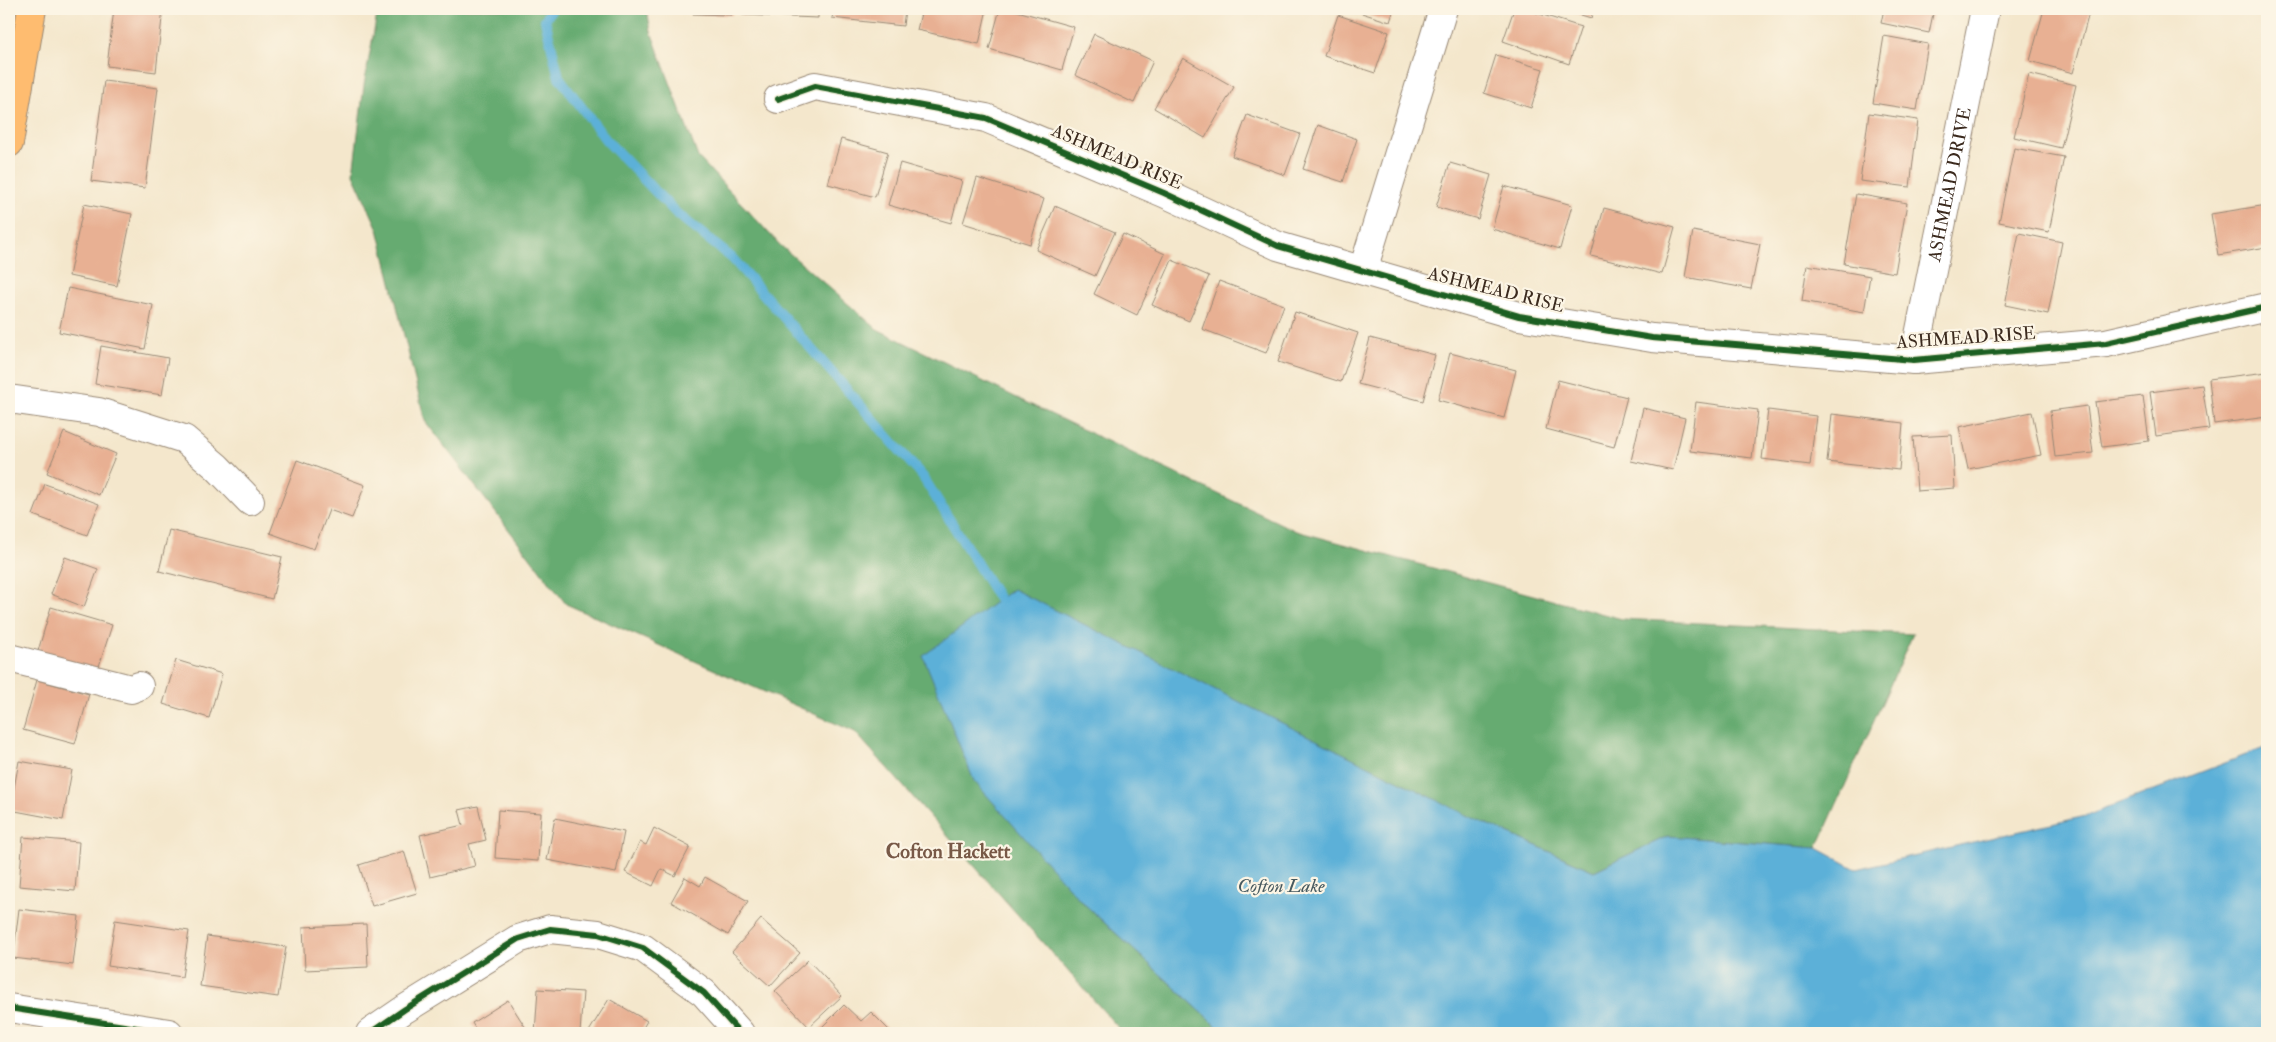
<svg xmlns="http://www.w3.org/2000/svg" width="2276" height="1042" viewBox="0 0 2276 1042" font-family="'IM FELL Double Pica',serif">
<rect width="100%" height="100%" fill="#fcf5e5"/>
<filter id="ink" filterUnits="userSpaceOnUse"><feTurbulence type="fractalNoise" baseFrequency=".02" numOctaves="2"/><feDisplacementMap in="SourceGraphic" scale="10" xChannelSelector="R" yChannelSelector="G"/><feConvolveMatrix kernelMatrix="1 2 1 2 8 2 1 2 1" color-interpolation-filters="sRGB"/></filter>
<filter id="wash" filterUnits="userSpaceOnUse"><feTurbulence type="fractalNoise" baseFrequency=".0096" numOctaves="4" result="noise"/><feDisplacementMap in="SourceGraphic" scale="20" xChannelSelector="R" yChannelSelector="G"/><feGaussianBlur stdDeviation="1.12" result="paint"/><feColorMatrix in="noise" values="0 0 0 0 0 0 0 0 0 0 0 0 0 0 0 0 0 1.4 0 .05"/><feComposite in="paint" operator="in"/></filter>
<g filter="url(#wash)">
<rect width="100%" height="100%" fill="#f4e7cc"/>
<g fill="#66ab71" stroke="#506a48">
<path d="M9,9H17L9,58Z"/>
<path d="M378,9H647L651,32L698,157L780,245L877,329L1021,400L1296,531L1622,619L1913,634L1817,848L1668,836L1594,871L1475,819L1081,901L1224,1033H1123L855,732L566,604L425,421L378,229L353,174L364,85Z"/>
</g>
<path fill="#5cb0d8" stroke="#4c6d7b" d="M1013,589L1475,819L1594,871L1668,836L1817,848L1856,869L2086,816L2267,747V1033H1224L1081,901L974,781L923,656Z"/>
<g fill="none" stroke-linecap="round" stroke-linejoin="round">
<path stroke="#5cb0d8" stroke-width="10" d="M552,9L545,20L559,77L606,140L676,213L732,258L923,477L999,599"/>
</g>
<g id="blocks">
<g fill="#e8b093">
<path d="M114,9H163L156,72L107,66Z"/>
<path d="M693,9H733L732,15L693,14Z"/>
<path d="M742,9H818V18L742,15Z"/>
<path d="M834,9H905L903,26L832,18Z"/>
<path d="M922,9H987L979,44L917,30Z"/>
<path d="M1000,9H1010L1074,27L1062,70L989,49Z"/>
<path d="M1349,9H1394L1390,22Z"/>
<path d="M1514,9H1524L1581,27L1569,64L1503,41Z"/>
<path d="M1561,9H1594L1591,18Z"/>
<path d="M1884,9H1934L1929,33L1881,23Z"/>
<path d="M2044,9H2090L2073,73L2030,61Z"/>
<path d="M1338,15L1389,32L1375,73L1324,56Z"/>
<path d="M1094,34L1153,61L1134,103L1075,75Z"/>
<path d="M1884,36L1928,44L1917,110L1873,103Z"/>
<path d="M1496,55L1543,69L1531,108L1484,93Z"/>
<path d="M1183,58L1234,87L1205,138L1154,108Z"/>
<path d="M2029,74L2076,85L2061,148L2014,137Z"/>
<path d="M104,81L158,88L145,188L91,181Z"/>
<path d="M1869,113L1918,120L1910,187L1860,181Z"/>
<path d="M1247,115L1300,134L1285,175L1232,156Z"/>
<path d="M1318,125L1357,139L1343,182L1303,169Z"/>
<path d="M841,139L888,152L875,197L828,184Z"/>
<path d="M2014,148L2064,157L2049,232L1999,222Z"/>
<path d="M900,163L962,181L951,223L888,205Z"/>
<path d="M1450,163L1491,175L1478,219L1436,207Z"/>
<path d="M977,178L1044,199L1030,244L963,223Z"/>
<path d="M1504,186L1572,205L1560,249L1492,229Z"/>
<path d="M1856,194L1907,203L1895,273L1844,264Z"/>
<path d="M84,204L132,214L117,286L69,276Z"/>
<path d="M2267,205V247L2218,255L2211,214Z"/>
<path d="M1055,206L1115,232L1095,276L1036,250Z"/>
<path d="M1604,208L1675,227L1662,274L1591,256Z"/>
<path d="M1693,231L1760,244L1751,289L1685,277Z"/>
<path d="M2019,233L2062,242L2048,314L2005,305Z"/>
<path d="M1123,234L1165,254L1137,315L1094,294Z"/>
<path d="M1172,260L1209,276L1189,321L1152,305Z"/>
<path d="M1807,265L1870,276L1864,312L1802,301Z"/>
<path d="M1219,281L1284,305L1266,353L1202,329Z"/>
<path d="M68,288L153,305L145,349L59,332Z"/>
<path d="M1295,312L1358,333L1341,382L1278,362Z"/>
<path d="M1370,338L1435,355L1423,401L1358,384Z"/>
<path d="M101,346L168,358L162,395L95,384Z"/>
<path d="M1450,353L1516,370L1504,418L1438,400Z"/>
<path d="M2267,372V417L2214,424L2209,379Z"/>
<path d="M1558,380L1627,397L1614,447L1546,429Z"/>
<path d="M2202,385L2209,429L2156,436L2150,392Z"/>
<path d="M2143,396L2149,441L2102,447L2095,402Z"/>
<path d="M1696,402L1758,410L1752,458L1690,451Z"/>
<path d="M2087,406L2093,453L2055,457L2050,411Z"/>
<path d="M1643,408L1685,418L1673,470L1631,461Z"/>
<path d="M1768,410L1816,416L1810,465L1762,459Z"/>
<path d="M2032,412L2041,455L1968,469L1959,427Z"/>
<path d="M1832,414L1903,423L1899,470L1827,462Z"/>
<path d="M64,432L116,454L99,495L47,473Z"/>
<path d="M1952,435L1955,488L1917,491L1913,437Z"/>
<path d="M297,460L365,485L352,518L329,510L314,549L270,533Z"/>
<path d="M45,484L99,504L87,535L33,515Z"/>
<path d="M169,530L282,557L272,599L159,571Z"/>
<path d="M65,557L98,569L84,607L51,594Z"/>
<path d="M51,607L112,625L96,676L36,658Z"/>
<path d="M176,660L222,674L209,718L163,704Z"/>
<path d="M37,680L89,694L75,744L23,730Z"/>
<path d="M19,761L72,770L63,820L10,810Z"/>
<path d="M478,806L486,840L469,844L475,866L430,877L420,835L463,825L459,810Z"/>
<path d="M498,810L541,813L538,861L495,858Z"/>
<path d="M555,818L624,832L616,873L547,860Z"/>
<path d="M654,828L690,847L675,876L661,869L653,886L625,872L640,842L646,845Z"/>
<path d="M23,837L79,842L75,891L19,886Z"/>
<path d="M404,851L417,893L372,906L359,865Z"/>
<path d="M685,877L700,886L705,877L748,901L728,935L671,902Z"/>
<path d="M19,909L79,916L73,965L13,958Z"/>
<path d="M761,919L800,953L770,986L732,952Z"/>
<path d="M115,920L189,931L182,977L108,966Z"/>
<path d="M366,924L368,967L305,970L303,927Z"/>
<path d="M207,936L286,947L278,997L200,986Z"/>
<path d="M808,960L842,996L809,1027L775,991Z"/>
<path d="M538,989L583,992L580,1033H535Z"/>
<path d="M609,999L647,1021L640,1033H588Z"/>
<path d="M508,1000L529,1033H478L472,1023Z"/>
<path d="M844,1005L861,1021L871,1012L890,1031L887,1033H816Z"/>
</g>
</g>
</g>
<g filter="url(#ink)">
<use href="#blocks" fill-opacity="0" stroke="#988875" stroke-width="1"/>
<g fill="none" stroke-linecap="round" stroke-linejoin="round">
<g stroke="#988875" stroke-width="30">
<g id="minor">
<path d="M778,99L815,86L986,118L1164,193L1278,246L1519,316L1652,338L1914,360L2106,343L2267,307"/>
<path d="M1363,270L1443,9"/>
<path id="s1" d="M1914,360L1985,9"/>
<path d="M9,399L99,412L184,439L217,467L250,501"/>
<path d="M9,658L131,689L139,686"/>
<path d="M9,1008L169,1033"/>
<path d="M370,1033L405,1009L518,939L550,929L598,934L643,948L704,993L740,1033"/>
</g>
</g>
<g stroke="#988875" stroke-width="30">
<path id="major" d="M9,143L32,9"/>
</g>
<use href="#minor" stroke="#fff" stroke-width="28"/>
<use href="#major" stroke="#febc70" stroke-width="28"/>
<g stroke="#fcf5e5" stroke-width="9">
<g id="cycleway">
<path d="M778,99L815,86L986,118L1164,193L1278,246L1519,316L1652,338L1914,360L2106,343L2267,307"/>
<path d="M9,1008L169,1033"/>
<path d="M370,1033L405,1009L518,939L550,929L598,934L643,948L704,993L740,1033"/>
</g>
</g>
<use href="#cycleway" stroke="#1b5e20" stroke-width="6"/>
</g>
</g>
<g text-anchor="middle" dominant-baseline="central" stroke-width="4.5" stroke-linejoin="round" paint-order="stroke">
<g font-size="18" fill="#3b2a1e" stroke="#fcf5e5">
<text transform="translate(1117 157) rotate(23)">ASHMEAD RISE</text>
<text stroke="none"><textPath href="#s1" startOffset="179">ASHMEAD DRIVE</textPath></text>
<text transform="translate(1496 290) rotate(14)">ASHMEAD RISE</text>
<text transform="translate(1966 338) rotate(-4)">ASHMEAD RISE</text>
</g>
<g font-size="19" font-style="italic" fill="#47595f" stroke="#fcf5e5">
<text x="1281" y="886">Cofton Lake</text>
</g>
<g font-size="20" font-weight="bold" fill="#785947" stroke="#fcf5e5">
<text x="948" y="851">Cofton Hackett</text>
</g>
</g>
<rect width="2276" height="1042" fill="none" stroke="#fcf5e5" stroke-width="30"/>
</svg>
